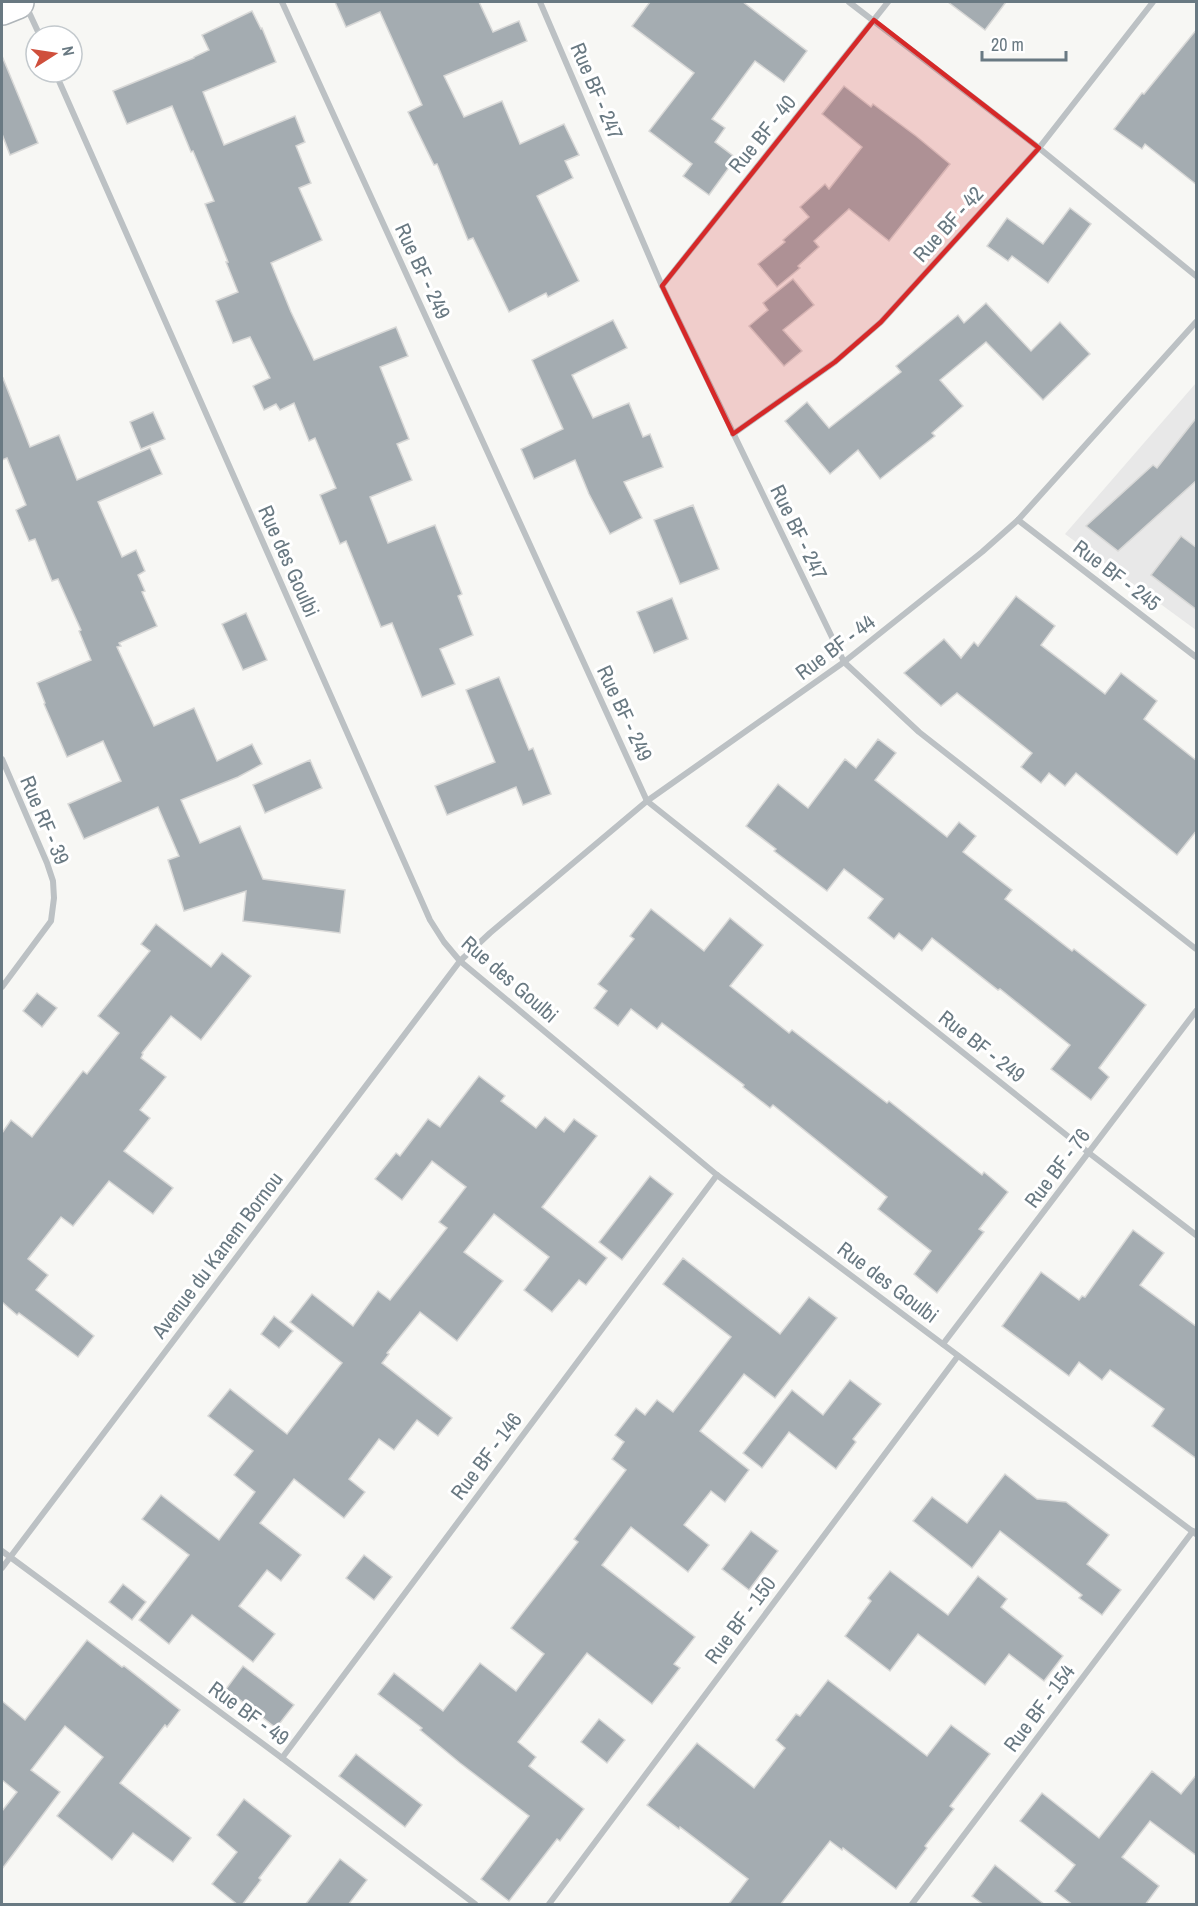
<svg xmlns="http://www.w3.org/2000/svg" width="1198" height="1906" viewBox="0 0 1198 1906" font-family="'Archivo Narrow',sans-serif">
<rect width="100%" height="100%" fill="#f7f7f4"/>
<path fill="#e8e8e8" d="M1196,383V630L1065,534Z"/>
<g fill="#a4acb1" stroke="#d8d8d7" stroke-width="1.5">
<path d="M335,2H479L493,32L519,21L527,41L444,76L464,117L502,101L520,144L564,124L579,155L565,161L573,178L537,196L579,281L548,297L546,293L509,312L473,238L468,240L437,164L434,165L408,112L422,105L380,12L346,27Z"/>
<path d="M650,2H743L807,51L784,82L755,61L712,119L725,128L715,142L736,158L709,195L683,176L692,164L649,131L694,73L632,26Z"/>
<path d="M948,2H1006L985,30Z"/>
<path d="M252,11L261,29L262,28L276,62L203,92L224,145L295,116L305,142L296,146L311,183L299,188L322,240L271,263L291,312L314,360L396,327L408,356L380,367L409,439L397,444L412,480L370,497L388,543L435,525L462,594L458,596L473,635L440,649L455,684L422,697L392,623L381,627L346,541L340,544L320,495L336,488L315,438L309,441L294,403L280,410L276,404L264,410L253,386L270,378L250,337L233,343L216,301L238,292L226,262H228L205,204L214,201L193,151L191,152L172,106L127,124L113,91L194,58V57L209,50L202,35Z"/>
<path d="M1197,29V185L1145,144L1142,149L1114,129L1142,93L1144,94Z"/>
<path d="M2,56L38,143L10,155L2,134Z"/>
<path d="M844,86L871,107L873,104L916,136L950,164L889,241L849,209L814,241L819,247L798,266L800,268L777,287L758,264L785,242L783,240L809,217L800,207L825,184L829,189L862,147L822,114Z"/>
<path d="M1070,208L1091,224L1048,283L1012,256L1008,261L987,246L1007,218L1043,244Z"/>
<path d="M793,279L814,305L783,330L802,351L784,366L749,326L768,310L763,303Z"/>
<path d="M986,303L1031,351L1060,322L1090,354L1043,400L986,342L940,380L963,406L932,433L935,436L880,479L858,450L830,474L785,421L807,402L829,428L901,372L896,366L958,315L964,323Z"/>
<path d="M613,320L627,348L572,375L593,418L629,403L643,437L650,434L663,467L624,482L642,518L610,534L589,494L575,460L534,479L521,449L563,429L532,360Z"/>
<path d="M3,378L30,447L59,435L77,480L150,448L162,474L98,502L122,557L136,550L145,571L138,575L145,591L142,592L157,626L119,643L121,646L117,647L154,726L194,708L217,761L252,744L262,764L238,777L181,800L200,843L240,826L263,879L345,890L340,933L243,921L246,891L184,911L168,860L179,856L158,807L84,839L68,804L121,781L103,741L67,757L44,704L45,703L37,683L91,660L79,631L81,630L58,579L52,581L35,539L29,541L16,510L26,505L7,458L2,460V379Z"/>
<path d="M153,412L165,439L141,449L130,422Z"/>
<path d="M1197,417V480L1118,551L1086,526L1153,465L1157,468Z"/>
<path d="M693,505L719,569L680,584L654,520Z"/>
<path d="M1181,536L1197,548V610L1151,575Z"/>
<path d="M1016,596L1055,626L1041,645L1105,694L1121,673L1157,701L1144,719L1197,761V830L1177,855L1076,773L1065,786L1049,773L1041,783L1021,767L1032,753L957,693L941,706L904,673L944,639L961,658L974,642L978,646Z"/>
<path d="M672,598L688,639L654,653L637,612Z"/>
<path d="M246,613L267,660L243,670L222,624Z"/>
<path d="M499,677L529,750L533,748L551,794L523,805L516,787L447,815L435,786L495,762L466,690Z"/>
<path d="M878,739L896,753L875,780L947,837L959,822L976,836L963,852L1012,890L1005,899L1072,951L1074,949L1146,1005L1099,1068L1109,1077L1091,1100L1051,1069L1070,1045L1000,989L998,990L932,938L922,951L899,933L894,939L868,918L883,899L844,869L827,891L774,851L776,849L746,826L778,784L808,808L845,759L856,768Z"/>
<path d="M310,760L322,788L265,813L253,785Z"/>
<path d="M651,909L704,951L730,918L763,945L730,986L789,1033L792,1030L887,1103L889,1101L982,1175L984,1172L1008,1192L979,1229L984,1232L937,1293L914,1274L931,1251L878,1209L887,1197L773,1105L770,1108L743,1087L744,1085L662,1023L657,1029L631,1009L618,1026L594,1008L607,991L598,984L634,939L630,936Z"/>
<path d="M156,924L211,967L222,953L251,976L201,1040L171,1016L142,1053L143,1054L141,1058L166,1077L140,1110L150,1118L124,1151L173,1188L153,1214L109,1181L73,1226L61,1217L28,1259L48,1275L36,1290L94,1336L78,1357L19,1313L17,1315L2,1302V1133L11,1120L32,1137L83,1071L87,1074L119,1033L98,1016L150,951L141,944Z"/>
<path d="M37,993L57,1008L42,1027L23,1011Z"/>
<path d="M479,1076L505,1096L501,1101L536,1128L545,1117L564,1132L574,1119L597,1136L542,1207L607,1258L586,1285L579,1280L552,1312L524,1290L549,1257L494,1214L464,1252L503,1281L457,1341L420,1312L387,1353L389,1354L382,1363L452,1418L438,1436L417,1420L394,1450L379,1439L349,1479L365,1492L344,1518L294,1479L260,1523L301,1555L281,1581L267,1570L239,1606L275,1634L253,1662L192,1615L169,1644L139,1620L189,1555L142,1519L161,1495L219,1540L255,1492L234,1475L253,1451L208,1416L230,1389L287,1434L342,1363L290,1322L312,1294L353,1326L378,1291L390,1300L447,1228L439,1222L466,1187L432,1161L402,1200L375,1179L396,1153L400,1156L428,1119L440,1127Z"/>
<path d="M650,1176L673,1194L622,1260L599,1242Z"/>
<path d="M1133,1230L1164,1253L1140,1285L1197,1327V1459L1152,1426L1164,1409L1110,1370L1102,1380L1079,1362L1069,1376L1002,1326L1041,1272L1079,1300L1082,1296L1085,1297Z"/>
<path d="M683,1258L780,1334L809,1297L837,1318L775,1398L744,1374L700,1431L749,1470L725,1502L711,1491L684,1525L709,1545L688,1572L631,1527L602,1565L695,1637L674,1664L680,1668L652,1704L587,1653L518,1742L536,1757L529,1766L584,1809L560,1841L557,1839L509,1901L481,1879L529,1816L460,1763L420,1730L422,1728L378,1694L394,1673L443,1711L480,1663L516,1691L544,1654L511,1628L578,1542L574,1539L626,1470L612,1459L624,1442L615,1435L636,1408L645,1415L657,1400L673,1412L731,1337L663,1284Z"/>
<path d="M274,1316L293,1331L279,1348L261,1334Z"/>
<path d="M850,1380L881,1404L853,1439L856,1442L836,1469L789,1432L762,1468L743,1453L792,1390L823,1415Z"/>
<path d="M1005,1474L1037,1499L1066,1502L1109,1535L1087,1564L1121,1590L1102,1615L1079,1598L1082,1595L1000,1531L972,1568L913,1521L932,1497L967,1523Z"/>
<path d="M751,1531L778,1551L749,1590L722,1569Z"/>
<path d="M364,1555L392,1577L374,1600L346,1578Z"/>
<path d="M890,1571L948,1615L978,1576L1007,1599L1001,1607L1063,1656L1044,1681L1009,1654L985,1685L918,1634L890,1671L845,1636L871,1601L868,1598Z"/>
<path d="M123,1584L146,1602L132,1620L109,1602Z"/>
<path d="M87,1640L122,1667L124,1666L180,1710L167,1727L165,1725L120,1783L191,1838L173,1862L133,1833L112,1860L57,1816L103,1757L65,1726L31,1770L60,1792L2,1869V1811L17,1792L2,1780V1701L25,1720Z"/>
<path d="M243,1666L294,1705L276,1728L226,1689Z"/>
<path d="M828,1680L927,1756L951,1725L990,1754L950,1806L954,1809L925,1846L927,1848L896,1889L843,1848L842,1850L830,1841L780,1905H728L748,1879L680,1827L679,1829L647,1805L697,1743L754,1788L785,1748L776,1740L796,1714L800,1716Z"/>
<path d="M599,1719L625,1740L607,1763L581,1742Z"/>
<path d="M356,1754L422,1805L405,1827L339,1776Z"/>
<path d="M1152,1771L1181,1794L1197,1774V1856L1150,1821L1122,1857L1159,1886L1145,1905H1073L1055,1891L1075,1865L1020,1821L1042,1793L1099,1838Z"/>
<path d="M244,1799L291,1836L259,1878L261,1880L242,1905H238L212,1884L237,1852L217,1835Z"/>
<path d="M340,1859L367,1880L348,1905H305Z"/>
<path d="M995,1865L1045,1905H984L972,1896Z"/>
</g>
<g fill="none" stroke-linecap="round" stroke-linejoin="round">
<g stroke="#afb5b9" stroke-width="36">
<path id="secondary" d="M2,8L17,2"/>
</g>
<g stroke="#bcc1c4" stroke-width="6">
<path d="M282,2L647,801L1089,1153L1196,1235"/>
<path d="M540,2L662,286L844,662L919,732L1196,949"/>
<path d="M849,2L1039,148L1196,276"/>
<path d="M27,8L40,36"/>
<path d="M55,72L430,920L444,942L460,961L717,1175L1196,1534"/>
<path d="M662,286L888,2"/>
<path d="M733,434L835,362L881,322L1039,148L1153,2"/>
<path d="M1018,520L1196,657"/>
<path d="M2,759L47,863L53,881L54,898L51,921L2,987"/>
<path d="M943,1344L1196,1011"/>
<path d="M2,1551L282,1758L475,1904"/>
<path d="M2,1568L460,961L490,933L647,801L844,662L982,552L1018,520L1196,322"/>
<path d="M282,1758L717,1175"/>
<path d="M549,1904L958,1356"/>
<path d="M912,1904L1193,1531"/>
</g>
<use href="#secondary" stroke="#fff" stroke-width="33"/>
</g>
<path fill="#d62828" fill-opacity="0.2" stroke="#d62828" stroke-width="4.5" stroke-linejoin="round" d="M874,20L1039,148L881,322L835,362L733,434L662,286Z"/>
<g text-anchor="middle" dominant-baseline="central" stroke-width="6" stroke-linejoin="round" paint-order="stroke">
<g font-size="21" fill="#697982" stroke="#fff">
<text transform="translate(597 91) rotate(67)">Rue BF - 247</text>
<text transform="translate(762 134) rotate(-51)">Rue BF - 40</text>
<text transform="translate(948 224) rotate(-48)">Rue BF - 42</text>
<text transform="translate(423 271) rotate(65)">Rue BF - 249</text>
<text transform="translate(799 532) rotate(64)">Rue BF - 247</text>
<text transform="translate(289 561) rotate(66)">Rue des Goulbi</text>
<text transform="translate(1117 575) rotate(37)">Rue BF - 245</text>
<text transform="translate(835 647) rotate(-37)">Rue BF - 44</text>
<text transform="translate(625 713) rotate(65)">Rue BF - 249</text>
<text transform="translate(45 820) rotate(67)">Rue RF - 39</text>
<text transform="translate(510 979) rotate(41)">Rue des Goulbi</text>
<text transform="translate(982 1046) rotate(38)">Rue BF - 249</text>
<text transform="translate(1057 1168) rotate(-53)">Rue BF - 76</text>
<text transform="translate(217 1255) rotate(-53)">Avenue du Kanem Bornou</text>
<text transform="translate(888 1282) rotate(37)">Rue des Goulbi</text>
<text transform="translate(486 1456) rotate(-53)">Rue BF - 146</text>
<text transform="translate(740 1620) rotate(-53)">Rue BF - 150</text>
<text transform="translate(1039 1708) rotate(-53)">Rue BF - 154</text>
<text transform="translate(249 1713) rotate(36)">Rue BF - 49</text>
</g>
</g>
<rect width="1198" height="1906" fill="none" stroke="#697982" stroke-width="6"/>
<g transform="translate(54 54) rotate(78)"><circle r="28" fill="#ffffff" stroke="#c3c9cd" stroke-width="1.5"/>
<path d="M0-4.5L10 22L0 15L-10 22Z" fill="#cf4f3c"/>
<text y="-9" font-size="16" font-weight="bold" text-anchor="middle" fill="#697982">N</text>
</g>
<path d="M982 51v9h84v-9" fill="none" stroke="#697982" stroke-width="3"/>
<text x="991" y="51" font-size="18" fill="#697982" stroke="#ffffff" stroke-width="4.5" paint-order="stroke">20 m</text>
</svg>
